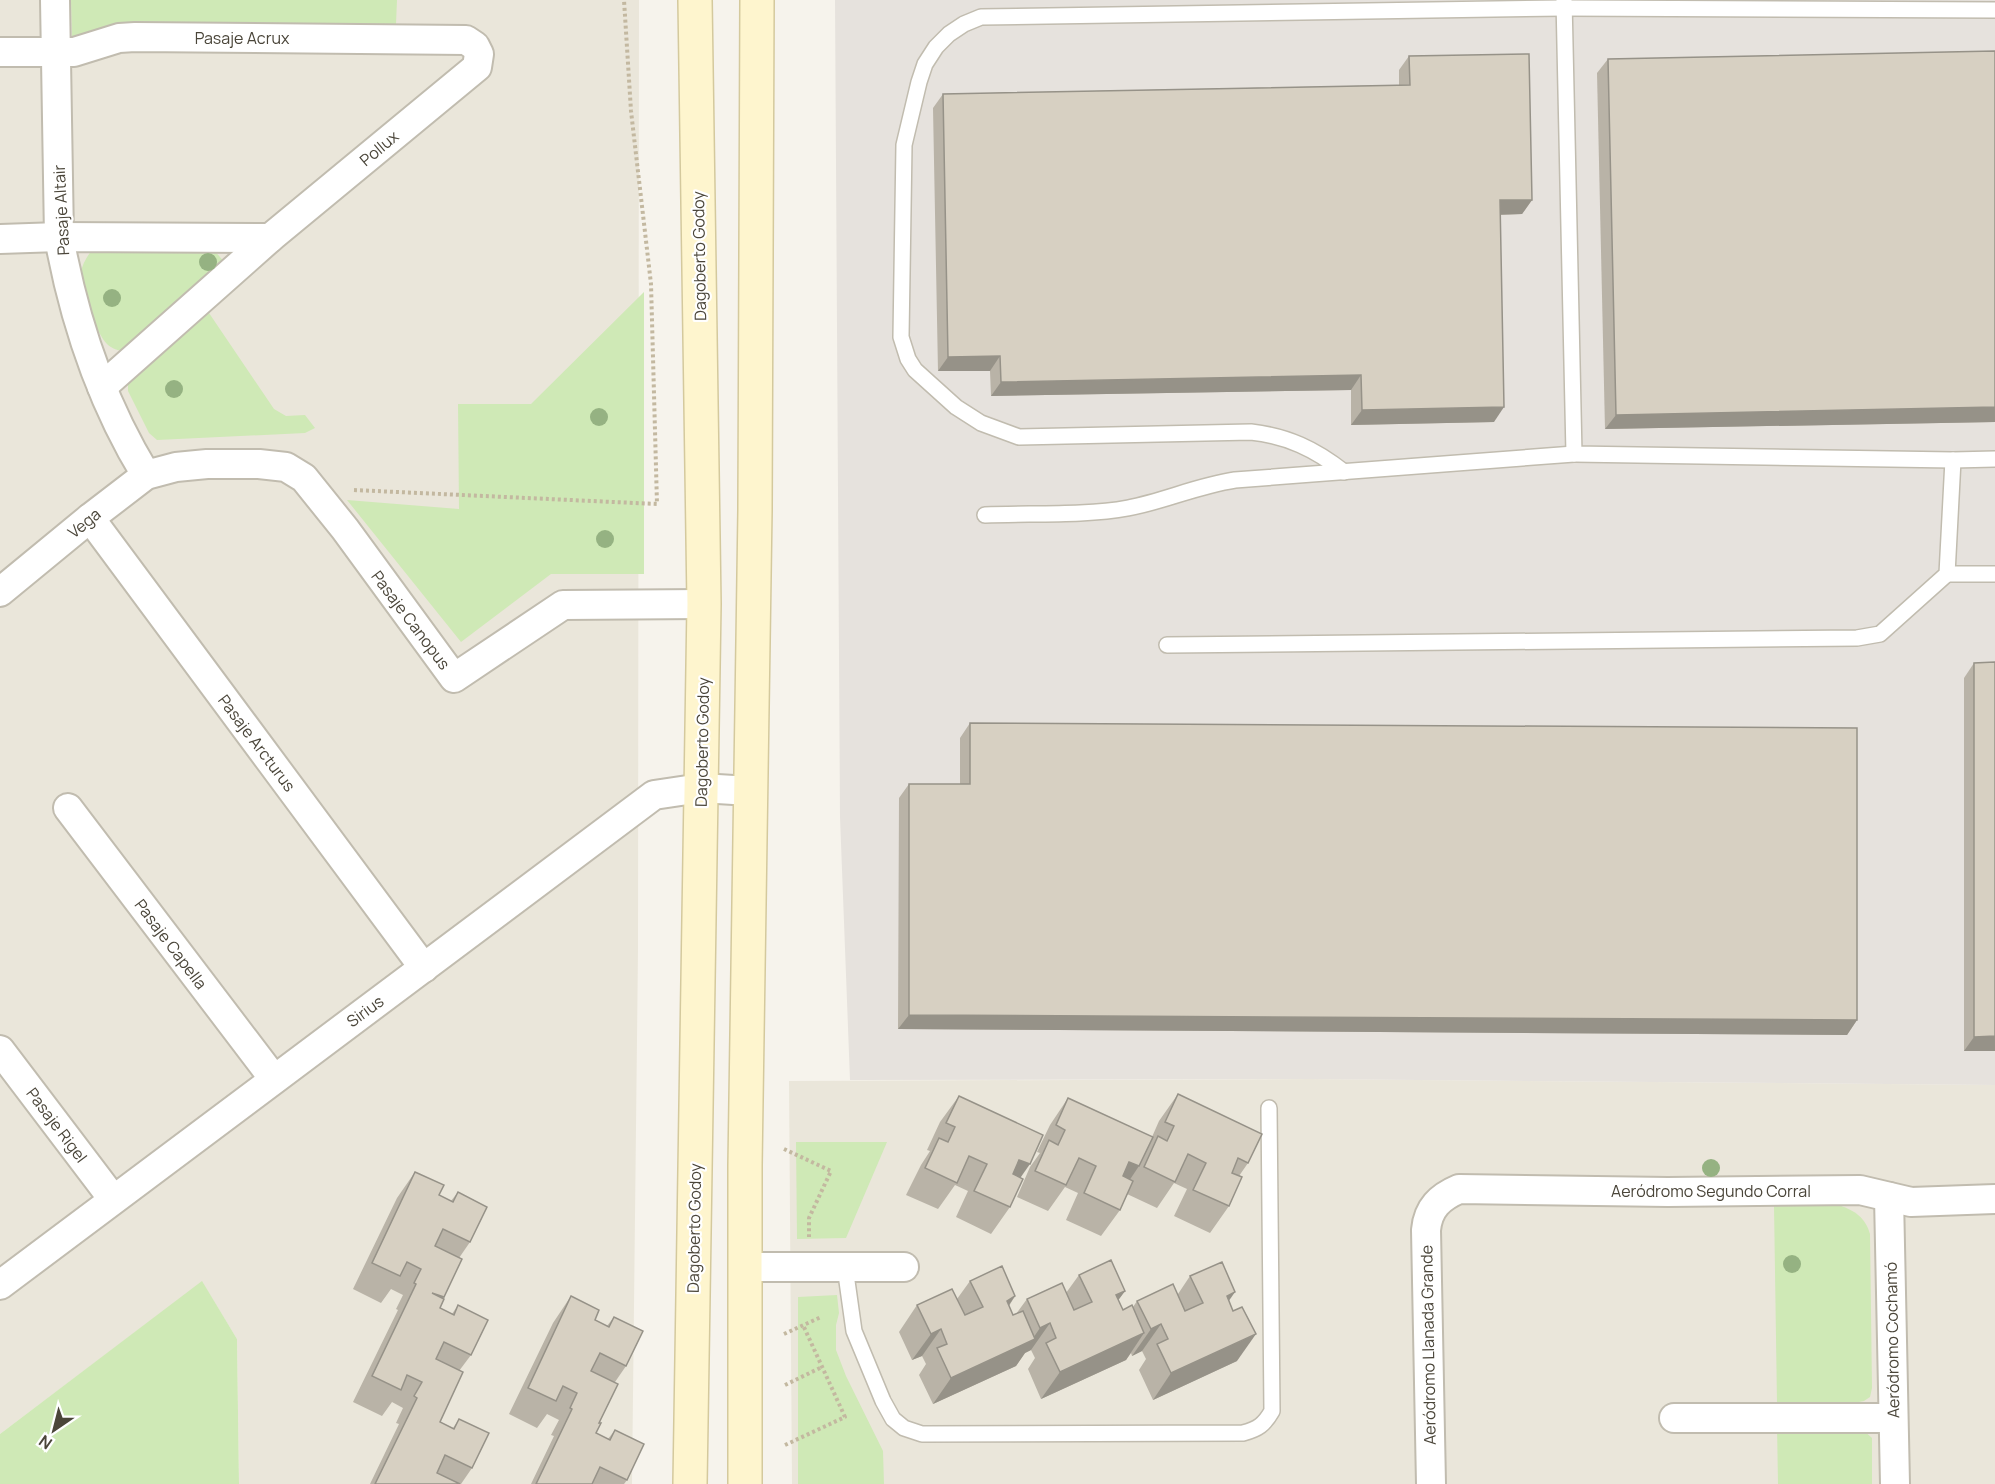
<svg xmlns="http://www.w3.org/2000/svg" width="1995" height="1484" viewBox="0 0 1995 1484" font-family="Manrope,sans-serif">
<rect width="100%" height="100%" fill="#f6f3ec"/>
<g fill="#eae6da">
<path d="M0,0H639L638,950L632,1484H239L237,1339L202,1282L0,1434Z"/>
<path d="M1309,1079L1995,1085V1484H792L789,1081Z"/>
</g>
<path fill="#e6e2dd" d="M835,0H1995V1085L1309,1079L850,1080L840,817Z"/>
<g fill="#cfe9b6">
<path d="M71,0H397L396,24L111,26L72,43Z"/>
<path d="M214,250L225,263L125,352C118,350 112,349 107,344C96,334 78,282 82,268C84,261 88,256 91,251Z"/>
<path d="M644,292V574H551L461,642L347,500L459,509L458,404H531Z"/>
<path d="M209,313L274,409L286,416L305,415L315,428L305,433L157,440L149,433L128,391V384Z"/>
<path d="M796,1142H887L846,1238L797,1239Z"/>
<path d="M1839,1205C1855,1211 1865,1217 1870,1234L1872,1388L1870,1397L1864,1401L1854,1403H1777L1774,1206Z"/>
<path d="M202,1281L237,1339L239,1484H0V1434Z"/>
<path d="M837,1295L839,1313L836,1325V1350L846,1376L883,1451L884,1484H798V1297Z"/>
<path d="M1777,1426L1861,1428L1872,1438V1484H1778Z"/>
</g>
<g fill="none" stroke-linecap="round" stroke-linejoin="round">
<g stroke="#c1bcaf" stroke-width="18">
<g id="service">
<path d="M1564,0L1574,454L1953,460L1995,459"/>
<path d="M1344,472C1315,449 1287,436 1251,432L1019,437L981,423L956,407L915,370L908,359L901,337L904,145L919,82L925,64L936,47L949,34L964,24L981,17L1564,8L1995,10"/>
<path d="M985,515C1029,513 1085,516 1128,508C1165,501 1196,486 1235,480L1574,454"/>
<path d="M1947,574H1995"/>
<path d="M1167,645L1857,638L1880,634L1947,574L1953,460"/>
<path d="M845,1267L854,1331L883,1401L893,1419L904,1428L922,1434L1243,1433C1258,1429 1264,1425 1272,1411L1269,1108"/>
</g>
</g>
<g stroke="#c1bcaf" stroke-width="32">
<g id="minor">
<path d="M55,0L59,237C74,320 102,403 146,475"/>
<path d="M0,52H74L119,38L135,37L466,40L475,46L479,54L477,67L270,238L102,387"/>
<path d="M0,239L59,237L270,238"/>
<path d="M90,518L424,968"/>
<path d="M0,592L90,518L146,475L176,467L207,464H259L286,467L304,478L345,529L454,678L563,605L704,604"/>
<path d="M68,808L274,1079"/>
<path d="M0,1050L113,1199"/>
<path d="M1889,1197L1895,1484"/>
<path d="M745,1267H904"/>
<path d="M0,1285L654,795L701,788L750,791"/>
<path d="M1674,1418H1893"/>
<path d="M1431,1484L1426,1230C1428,1208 1440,1197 1459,1189L1668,1192L1860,1190L1911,1202L1995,1199"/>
</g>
</g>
<g stroke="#d4c99d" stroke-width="36">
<g id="secondary">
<path d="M690,1484L704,604L695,0"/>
<path d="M745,1484V1166L755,510L757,0"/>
</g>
</g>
<g stroke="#c3b8a0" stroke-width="4" stroke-dasharray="3 3" stroke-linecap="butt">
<path d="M354,490L657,504L651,284L631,111L624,0"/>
<path d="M784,1149L831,1171L809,1218V1237"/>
<path d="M784,1334L821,1317"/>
<path d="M785,1385L822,1367"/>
<path d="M785,1445L845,1417L803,1325"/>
</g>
<use href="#service" stroke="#fff" stroke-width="15"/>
<use href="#minor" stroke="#fff" stroke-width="28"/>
<use href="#secondary" stroke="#fef5ce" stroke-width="33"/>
</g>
<g fill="#95b282">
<circle cx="208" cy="262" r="9"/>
<circle cx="112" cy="298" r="9"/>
<circle cx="174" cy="389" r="9"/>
<circle cx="599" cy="417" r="9"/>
<circle cx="605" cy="539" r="9"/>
<circle cx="1711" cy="1168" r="9"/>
<circle cx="1792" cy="1264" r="9"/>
</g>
<g fill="#b9b3a7">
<path d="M1995,51V422L1605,429L1597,73L1608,59Z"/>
<path d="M1409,56L1532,200L1522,214L1500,215L1494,422L1351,425V390L991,396L990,371H938L933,108L943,94L1399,85V70Z"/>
<path d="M1995,662V1051H1964V678L1974,663Z"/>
<path d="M970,723L1857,1020L1847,1035L898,1029L899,798L909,784H960V738Z"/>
<path d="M1178,1094L1248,1163L1239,1176L1229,1206L1210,1233L1174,1216L1187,1189L1174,1183L1157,1208L1127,1194L1120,1210L1101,1236L1066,1220L1078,1193L1065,1187L1048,1211L1017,1197L1030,1167L1040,1153L1037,1152L1050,1125L1068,1098L1152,1137L1159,1121Z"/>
<path d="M959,1096L1020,1178L1010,1207L991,1234L956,1217L968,1191L955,1185L938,1209L906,1195L921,1165L930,1151L927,1150L940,1122Z"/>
<path d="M415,1172L439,1195L451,1201L458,1192L470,1242L459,1258L440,1308L452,1314L458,1305L471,1355L459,1371L440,1422L453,1428L459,1419L472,1468L461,1484H370L399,1424L396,1423L403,1408L392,1402L382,1416L353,1402L398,1310L396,1309L403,1295L391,1289L381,1303L353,1289L397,1198Z"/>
<path d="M1079,1275L1125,1291L1118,1300L1123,1310L1133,1307L1137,1301L1178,1294L1190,1276L1229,1301L1237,1361L1153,1400L1139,1370L1146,1359L1142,1351L1132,1356L1131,1353L1126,1360L1041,1399L1028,1369L1035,1358L1031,1350L1025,1353L1016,1366L933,1404L919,1375L926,1364L922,1356L912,1360L899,1332L917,1305L957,1299L970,1281L1015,1296L1009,1306L1013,1315L1016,1314L1027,1299L1066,1293Z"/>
<path d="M571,1296L595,1320L607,1326L614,1317L626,1366L615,1382L596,1433L608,1439L615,1430L627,1480L624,1484H531L554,1436L551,1435L559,1420L547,1414L537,1428L509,1414L553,1323Z"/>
</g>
<g fill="#969288">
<path d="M1500,200H1532L1522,214L1489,215Z"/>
<path d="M1000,356L990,371H938L948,357Z"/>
<path d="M1361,375L1351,390L991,396L1001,382Z"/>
<path d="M1504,407L1494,422L1351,425L1362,410Z"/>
<path d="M1995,407V422L1605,429L1616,415Z"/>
<path d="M909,1015L1857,1020L1847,1035L898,1029Z"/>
<path d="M1995,1036V1051H1964L1974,1037Z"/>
<path d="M1019,1160L1030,1164L1011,1191L1001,1186Z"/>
<path d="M1129,1162L1139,1166L1121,1193L1111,1188Z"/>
<path d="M1125,1291L1106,1317L1116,1295Z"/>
<path d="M1235,1292L1217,1318L1227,1296Z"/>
<path d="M1015,1296L997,1323L1007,1301Z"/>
<path d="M1050,1323L1031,1350L1025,1353L1016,1366L933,1404L951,1378L1031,1341L1040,1328Z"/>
<path d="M1161,1324L1142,1351L1132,1356L1151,1329Z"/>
<path d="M941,1329L922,1356L912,1360L931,1334Z"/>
<path d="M1144,1333L1126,1360L1041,1399L1060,1372Z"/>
<path d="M1256,1334L1237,1361L1153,1400L1171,1373Z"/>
</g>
<g fill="#d7d0c2" stroke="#969288" stroke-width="1.5">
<path d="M1995,51V407L1616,415L1608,59Z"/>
<path d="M1529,54L1532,200H1500L1504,407L1362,410L1361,375L1001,382L1000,356L948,357L943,94L1410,85L1409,56Z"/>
<path d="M1995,662V1036L1974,1037V663Z"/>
<path d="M970,723L1857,728V1020L909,1015V784H970Z"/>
<path d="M1178,1094L1262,1134L1248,1163L1238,1158L1232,1173L1242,1177L1229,1206L1193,1190L1206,1163L1188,1154L1175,1182L1144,1167L1158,1136L1167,1141L1174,1126L1165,1122Z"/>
<path d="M959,1096L1043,1135L1030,1164L1019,1160L1013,1174L1023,1179L1010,1207L974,1191L987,1164L969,1156L957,1183L925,1168L939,1138L948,1142L955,1127L946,1123Z"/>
<path d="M1068,1098L1153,1137L1139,1166L1129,1162L1123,1176L1133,1181L1120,1210L1084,1193L1096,1166L1079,1158L1066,1185L1035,1171L1049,1140L1058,1145L1065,1130L1056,1125Z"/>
<path d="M415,1172L444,1185L439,1195L453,1202L458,1192L487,1207L470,1242L443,1229L435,1246L462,1259L444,1297L432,1293L444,1299L440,1308L454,1315L458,1305L488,1320L471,1355L444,1342L436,1359L463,1372L440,1422L454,1429L459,1419L489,1433L472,1468L445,1455L437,1473L460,1484H375L417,1398L414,1396L422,1382L407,1375L401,1390L372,1376L416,1284L414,1283L421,1269L407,1262L400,1276L372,1263Z"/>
<path d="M1111,1260L1125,1291L1116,1295L1123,1310L1132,1305L1144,1333L1060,1372L1046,1343L1056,1338L1050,1323L1040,1328L1027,1299L1062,1283L1074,1310L1092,1302L1079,1275Z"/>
<path d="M1222,1262L1235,1292L1227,1296L1233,1311L1242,1307L1256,1334L1171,1373L1157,1344L1168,1339L1161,1324L1151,1329L1137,1301L1173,1284L1185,1311L1203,1303L1190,1276Z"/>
<path d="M1002,1266L1015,1296L1007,1301L1013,1315L1023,1311L1035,1339L951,1378L937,1348L947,1344L941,1329L931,1334L917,1305L952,1289L965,1315L983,1307L970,1281Z"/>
<path d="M571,1296L599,1310L595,1320L609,1327L614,1317L643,1331L626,1366L600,1353L591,1371L618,1384L599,1423H601L596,1433L610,1440L615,1430L644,1444L627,1480L600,1467L592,1484H536L572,1409L570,1408L577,1393L563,1386L556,1401L528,1388Z"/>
</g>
<g text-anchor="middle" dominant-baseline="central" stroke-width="4.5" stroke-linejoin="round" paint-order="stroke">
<g font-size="16" fill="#4a4539" stroke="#fff">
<text x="242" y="38">Pasaje Acrux</text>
<text transform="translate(379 148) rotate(-40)">Pollux</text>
<text transform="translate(61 210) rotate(-93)">Pasaje Altair</text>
<text transform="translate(699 256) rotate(-91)">Dagoberto Godoy</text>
<text transform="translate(84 523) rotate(-39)">Vega</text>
<text transform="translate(411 620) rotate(53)">Pasaje Canopus</text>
<text transform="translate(702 742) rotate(-89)">Dagoberto Godoy</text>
<text transform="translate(257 743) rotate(53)">Pasaje Arcturus</text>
<text transform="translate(171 944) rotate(53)">Pasaje Capella</text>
<text transform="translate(365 1011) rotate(-36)">Sirius</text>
<text transform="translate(57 1125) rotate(53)">Pasaje Rigel</text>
<text x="1711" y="1191">Aeródromo Segundo Corral</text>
<text transform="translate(694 1228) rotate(-89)">Dagoberto Godoy</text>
<text transform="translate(1892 1340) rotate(-91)">Aeródromo Cochamó</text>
<text transform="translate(1428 1345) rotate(-91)">Aeródromo Llanada Grande</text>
</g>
</g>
<g transform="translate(54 1430) rotate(215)" stroke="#ffffff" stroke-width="4.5" paint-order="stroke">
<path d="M0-4.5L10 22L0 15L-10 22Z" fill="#4a4539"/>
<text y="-9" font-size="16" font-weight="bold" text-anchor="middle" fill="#4a4539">N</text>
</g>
</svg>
